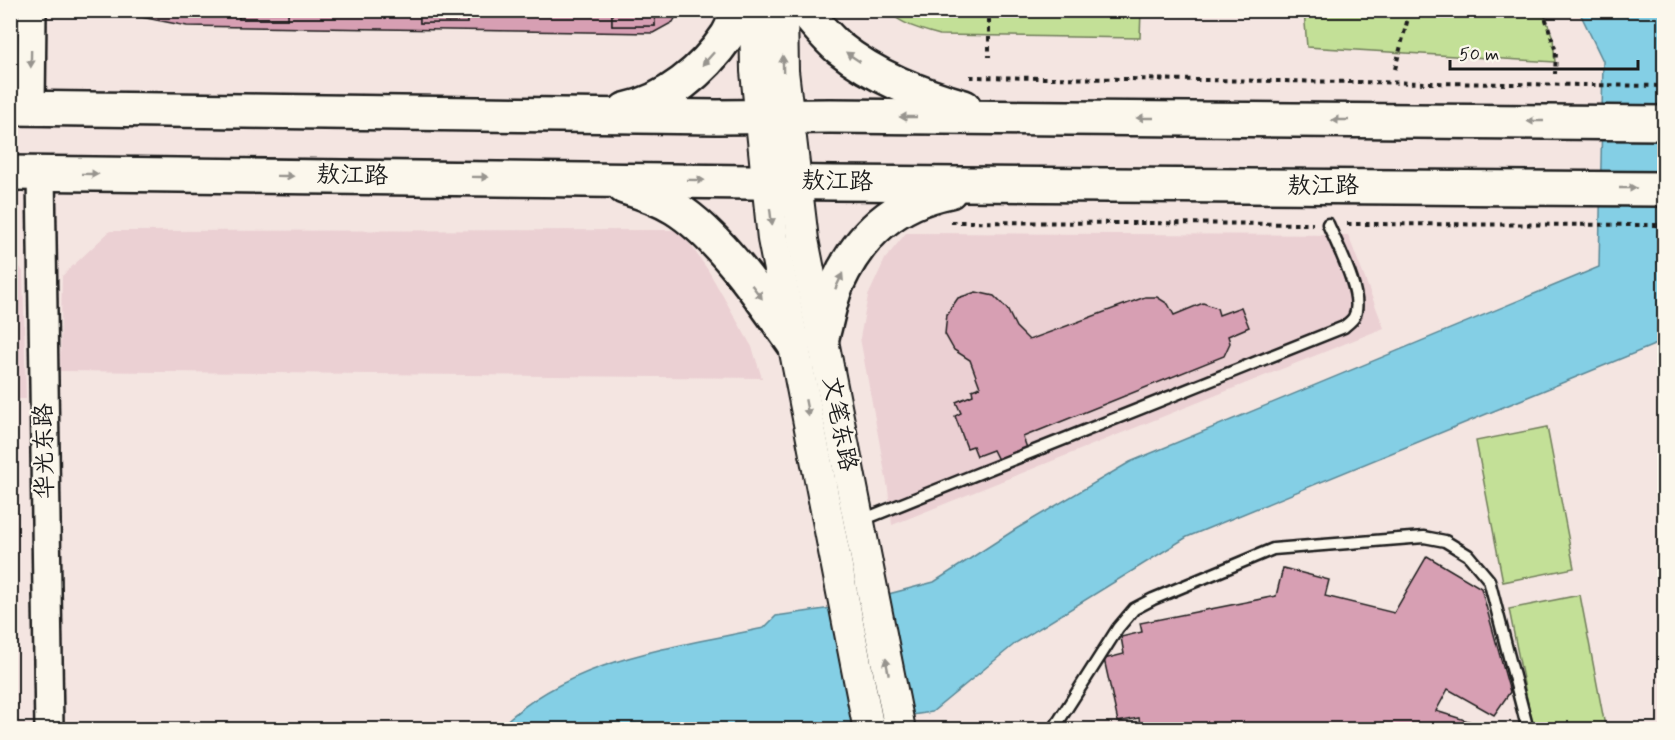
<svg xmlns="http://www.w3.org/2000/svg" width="1675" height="740" viewBox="0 0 1675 740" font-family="Mynerve,'LXGW WenKai TC',sans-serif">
<rect width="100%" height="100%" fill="#f4e5e1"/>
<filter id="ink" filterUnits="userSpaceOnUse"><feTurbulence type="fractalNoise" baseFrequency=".0167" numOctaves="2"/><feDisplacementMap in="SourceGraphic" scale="12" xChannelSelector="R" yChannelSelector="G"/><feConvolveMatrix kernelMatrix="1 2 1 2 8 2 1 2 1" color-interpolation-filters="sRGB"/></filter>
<g filter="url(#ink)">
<g fill="#ebd0d3">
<path d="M680,230L708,270L752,347L762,378L60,371L62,276L110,231Z"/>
<path d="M906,233L1348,235L1384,328L892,525L888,489L860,338L868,296L885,259Z"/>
<path d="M11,253L23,272L26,399H11Z"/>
</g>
<g fill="#c3e097" stroke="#707e5a" stroke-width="1.5">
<path d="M888,11H1141L1140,38L940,35C922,30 902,25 888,11Z"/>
<path d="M1304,11H1543L1553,38L1555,62L1307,47Z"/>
<path d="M1547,427L1574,568L1503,582L1476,441Z"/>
<path d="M1580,595L1605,726L1587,730L1533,729L1509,609Z"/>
</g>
<path fill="#84cfe5" stroke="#5a8795" stroke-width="1.5" d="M1579,11H1664V341L1187,537L1017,642L932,712L818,729L497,730C568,659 671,648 764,628L776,616L839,607L934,582L1016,529L1130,462L1599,267L1603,61Z"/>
<g fill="#d79fb3" stroke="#1c1c1c" stroke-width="1.5">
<path d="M127,10H239V19H288V10H420V23H467L466,10H612V26H655L654,10L679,11L673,22L653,33L187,26L136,16Z"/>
<rect x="239" y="10" width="49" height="9"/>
<path d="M420,10H466L467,23H420Z"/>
<path d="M612,10H654L655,26H612Z"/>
<path d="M976,292L994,296L1007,309L1016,327L1029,340L1145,297H1157L1168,304L1174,315L1203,303L1217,308L1219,315L1241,307L1249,327L1228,336L1230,343L1224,356L1023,437L1027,448L998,460L993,450L977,456L973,446L967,448L955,416L961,413L956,402L973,395L972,390L980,387L970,360L954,350L945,334L947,314L958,298Z"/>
<path d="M1427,556L1481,588L1510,692L1494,715L1448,689L1436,711L1497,730H1141L1139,718L1118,722L1104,659L1124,654L1121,637L1142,632L1140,623L1276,596L1283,568L1329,580L1325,596L1394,613Z"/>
</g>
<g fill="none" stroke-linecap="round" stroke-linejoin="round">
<g stroke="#1c1c1c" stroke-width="15">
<g id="service">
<path d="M862,520L1344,327C1347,324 1352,321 1354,317C1365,297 1337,245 1328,224"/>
<path d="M1053,730L1118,628L1134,609L1153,599L1273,549L1424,537L1445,541L1468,555L1489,580L1528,730"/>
</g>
</g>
<g stroke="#1c1c1c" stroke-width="32">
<g id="tertiary">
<path d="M31,108L32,10"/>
<path d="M41,173L49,730"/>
</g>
</g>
<g stroke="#1c1c1c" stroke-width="34">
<g id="secondary">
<path d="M755,10L756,71L773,239L869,730"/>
<path d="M782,10L783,71L803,240L900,730"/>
</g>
</g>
<g stroke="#1c1c1c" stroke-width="38">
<g id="primary">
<path d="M804,10C815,23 826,37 839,48C875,77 919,94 964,107"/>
<path d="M10,108L717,117L830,116L1664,123"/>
<path d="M625,110C666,102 704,70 727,36C732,28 735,19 739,10"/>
<path d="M10,173L834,183L1664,189"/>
<path d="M624,187C641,192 659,198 675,208C720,236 764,301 794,344"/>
<path d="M822,337C827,320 830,300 837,284C860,233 896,202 950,191"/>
</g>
</g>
<g stroke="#1c1c1c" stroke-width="4" stroke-dasharray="4.5 4.5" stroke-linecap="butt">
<path d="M989,10V57"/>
<path d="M1543,10L1556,52L1555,74"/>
<path d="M1395,69L1410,10"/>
<path d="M970,77L1664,86"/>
<path d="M951,222L1313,224"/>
<path d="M1347,224L1664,225"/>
</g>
<use href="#service" stroke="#fbf7ec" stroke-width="10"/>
<use href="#tertiary" stroke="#fbf7ec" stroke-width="27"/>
<use href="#secondary" stroke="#fbf7ec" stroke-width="30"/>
<use href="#primary" stroke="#fbf7ec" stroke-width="33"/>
</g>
<defs><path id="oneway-solid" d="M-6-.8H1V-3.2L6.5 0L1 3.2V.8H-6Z" transform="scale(1.5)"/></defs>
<g fill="#97948e">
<use href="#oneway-solid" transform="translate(853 57) rotate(-146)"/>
<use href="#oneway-solid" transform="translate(31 59) rotate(91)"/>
<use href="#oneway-solid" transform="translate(708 59) rotate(132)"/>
<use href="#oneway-solid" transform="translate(783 64) rotate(-91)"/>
<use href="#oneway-solid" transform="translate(908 117) rotate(-180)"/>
<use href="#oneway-solid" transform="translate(1145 118) rotate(-180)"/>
<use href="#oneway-solid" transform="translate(1340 120) rotate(-180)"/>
<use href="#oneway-solid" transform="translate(1535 121) rotate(-180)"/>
<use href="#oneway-solid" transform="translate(90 174) rotate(1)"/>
<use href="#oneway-solid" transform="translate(285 176) rotate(1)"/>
<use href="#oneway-solid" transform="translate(480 177) rotate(1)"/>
<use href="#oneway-solid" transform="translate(696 180) rotate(1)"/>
<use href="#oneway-solid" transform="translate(1628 188)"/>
<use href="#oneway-solid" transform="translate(771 217) rotate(83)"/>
<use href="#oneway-solid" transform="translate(839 281) rotate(-65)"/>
<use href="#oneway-solid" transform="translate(757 292) rotate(53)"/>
<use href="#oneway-solid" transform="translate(807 408) rotate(79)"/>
<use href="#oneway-solid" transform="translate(887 666) rotate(-101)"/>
</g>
</g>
<g text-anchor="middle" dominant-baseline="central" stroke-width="4.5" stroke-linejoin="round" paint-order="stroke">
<g font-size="24" fill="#1c1c1c" stroke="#fbf7ec">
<text transform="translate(352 176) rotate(1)">敖江路</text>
<text transform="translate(837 182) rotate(1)">敖江路</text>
<text x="1323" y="186">敖江路</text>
<text transform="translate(839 424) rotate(79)">文笔东路</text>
<text transform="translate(45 451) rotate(-91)">华光东路</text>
</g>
</g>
<rect width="1675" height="740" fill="none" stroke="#fbf7ec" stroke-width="36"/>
<rect x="18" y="18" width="1639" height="704" fill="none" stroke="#1c1c1c" stroke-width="2" filter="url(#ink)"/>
<path d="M1450 60v9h188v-9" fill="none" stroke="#1c1c1c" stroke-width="3"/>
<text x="1459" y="60" font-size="18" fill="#1c1c1c" stroke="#fbf7ec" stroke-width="4.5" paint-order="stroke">50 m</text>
</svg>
